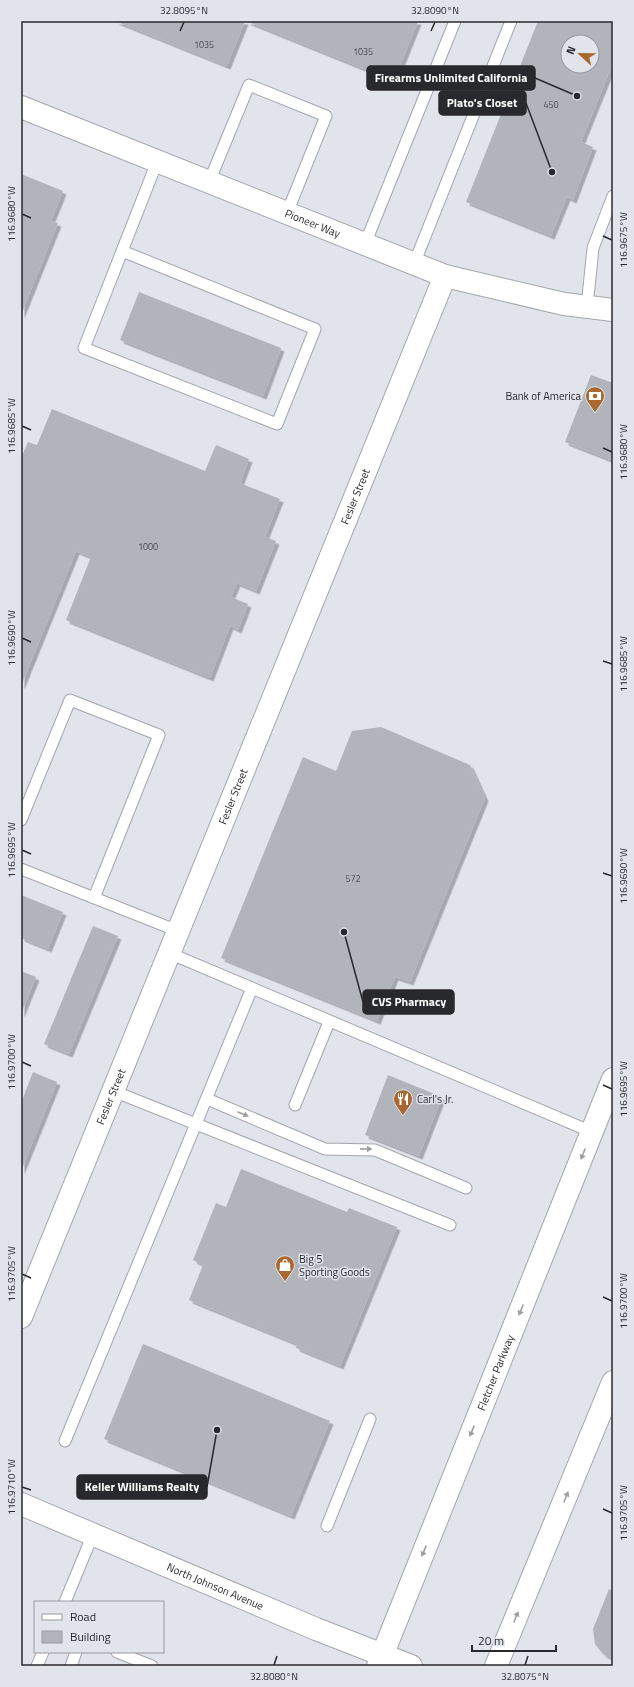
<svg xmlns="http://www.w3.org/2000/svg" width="634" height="1687" viewBox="0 0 634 1687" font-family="'Titillium Web',sans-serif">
<defs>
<filter id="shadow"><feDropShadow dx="3.5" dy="3.5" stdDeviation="0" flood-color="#0004"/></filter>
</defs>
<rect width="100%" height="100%" fill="#e1e4eb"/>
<g fill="#b1b4bb" fill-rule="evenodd" filter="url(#shadow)">
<path d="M115,21H245L227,66Z"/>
<path d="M246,21H418L394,81Z"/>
<path d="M538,21H613V63L581,142L593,147L573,200L567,197L551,236L466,202ZM568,42H592V66H568Z"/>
<path d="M21,174L63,191L51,221L58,223L21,315Z"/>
<path d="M139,292L281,348L263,396L120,340Z"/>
<path d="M591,375L613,383V461L565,442Z"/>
<path d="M52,409L205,471L216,445L249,459L240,483L280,499L265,537L276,541L256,591L237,583L231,597L248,604L238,630L230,626L210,678L66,620L91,557L76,551L21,686V458L28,442L37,445Z"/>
<path d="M381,727L470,765L485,798L410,982L395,977L377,1021L221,958L303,757L336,771L352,731Z"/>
<path d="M21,895L63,912L48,949L21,938Z"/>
<path d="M93,926L118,936L69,1054L44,1044Z"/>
<path d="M21,971L36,977L21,1014Z"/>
<path d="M33,1072L57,1082L21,1171V1103Z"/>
<path d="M388,1075L442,1097L419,1156L365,1135Z"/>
<path d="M241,1169L347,1212L349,1208L397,1227L340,1366L296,1348L297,1344L189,1300L203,1265L193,1260L216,1203L226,1207Z"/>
<path d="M143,1344L330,1421L291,1516L104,1439Z"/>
<path d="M609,1589L613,1591V1659L603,1654L595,1644L593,1629Z"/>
</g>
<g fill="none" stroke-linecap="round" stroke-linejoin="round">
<g stroke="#a3a6ac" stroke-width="13">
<g id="service">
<path d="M209,182L249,85L326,116L287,213"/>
<path d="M365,244L455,21"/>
<path d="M122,251L315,329L277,424L84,348L157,162"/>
<path d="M414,264L511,21"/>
<path d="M587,307L593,248L613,196"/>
<path d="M21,820L70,700L159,735L94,898"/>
<path d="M21,869L178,931"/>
<path d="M169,953L592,1132"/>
<path d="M113,1091L450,1225"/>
<path d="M207,1099L325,1149L375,1150L466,1188"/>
<path d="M295,1105L329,1022"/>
<path d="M65,1441L252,988"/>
<path d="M327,1526L370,1419"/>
<path d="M65,1602L93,1534"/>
<path d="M117,1652L152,1666"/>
<path d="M37,1666L43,1652"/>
<path d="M71,1666L76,1652"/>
</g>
</g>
<g stroke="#a3a6ac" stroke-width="24">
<g id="minor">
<path id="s1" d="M21,1317L445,276"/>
</g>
</g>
<g stroke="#a3a6ac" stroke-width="24">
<g id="secondary">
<path id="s2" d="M21,107L445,276L564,304L613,310"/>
<path id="s3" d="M21,1504L316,1629L411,1666"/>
</g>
</g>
<g stroke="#a3a6ac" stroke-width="24">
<g id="primary">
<path id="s4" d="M378,1666L613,1079"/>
<path d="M496,1666L613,1382"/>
</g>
</g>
<use href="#service" stroke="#fff" stroke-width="11"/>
<use href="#minor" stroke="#fff" stroke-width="22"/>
<use href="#secondary" stroke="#fff" stroke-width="22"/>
<use href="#primary" stroke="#fff" stroke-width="22"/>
</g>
<defs><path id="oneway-solid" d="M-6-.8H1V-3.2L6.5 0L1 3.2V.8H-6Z"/></defs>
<g fill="#9e9fa0">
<use href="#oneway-solid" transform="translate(243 1114) rotate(23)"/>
<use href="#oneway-solid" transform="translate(366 1149) rotate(1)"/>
<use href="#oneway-solid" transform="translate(583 1154) rotate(112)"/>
<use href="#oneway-solid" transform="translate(521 1310) rotate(112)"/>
<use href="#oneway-solid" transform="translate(472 1431) rotate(112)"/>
<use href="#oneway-solid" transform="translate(566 1497) rotate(-68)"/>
<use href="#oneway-solid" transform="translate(424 1551) rotate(112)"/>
<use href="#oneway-solid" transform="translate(516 1617) rotate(-68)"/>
</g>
<path fill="none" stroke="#28292c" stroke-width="1.5" d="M180,31L184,22M431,31L435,22M22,214L31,218M603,236L612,240M22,426L31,430M603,448L612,452M22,638L31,642M603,661L612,664M22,850L31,854M603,873L612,876M22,1062L31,1066M603,1085L612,1089M22,1274L31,1278M603,1297L612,1301M22,1487L31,1490M603,1509L612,1513M274,1665L277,1656M525,1665L528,1656"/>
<defs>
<g id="bank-pin" transform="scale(1)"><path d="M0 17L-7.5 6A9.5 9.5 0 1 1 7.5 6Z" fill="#a86830" stroke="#e1e4eb"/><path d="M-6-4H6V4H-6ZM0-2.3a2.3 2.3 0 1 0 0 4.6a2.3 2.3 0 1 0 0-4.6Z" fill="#fff"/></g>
<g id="restaurant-pin" transform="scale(1)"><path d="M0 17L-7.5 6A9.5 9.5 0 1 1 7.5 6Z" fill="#a86830" stroke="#e1e4eb"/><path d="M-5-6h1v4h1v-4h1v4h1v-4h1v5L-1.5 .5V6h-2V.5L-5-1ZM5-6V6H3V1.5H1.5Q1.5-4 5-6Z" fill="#fff"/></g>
<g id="shop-pin" transform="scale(1)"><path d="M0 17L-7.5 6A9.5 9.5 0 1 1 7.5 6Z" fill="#a86830" stroke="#e1e4eb"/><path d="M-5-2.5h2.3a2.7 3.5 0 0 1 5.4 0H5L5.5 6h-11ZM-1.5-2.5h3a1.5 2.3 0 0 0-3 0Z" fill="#fff"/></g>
</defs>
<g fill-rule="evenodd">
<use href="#bank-pin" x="595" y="396"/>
<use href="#restaurant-pin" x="403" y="1099"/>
<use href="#shop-pin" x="285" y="1265"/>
</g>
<g text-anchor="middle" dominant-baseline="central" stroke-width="3" stroke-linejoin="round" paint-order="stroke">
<g font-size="9" fill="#4a4c50">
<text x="204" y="44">1035</text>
<text x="363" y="51">1035</text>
<text x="551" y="104">450</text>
<text x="148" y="546">1000</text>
<text x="353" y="878">572</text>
</g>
<g font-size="11" fill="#28292c" stroke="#e1e4eb">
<text stroke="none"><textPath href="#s2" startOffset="314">Pioneer Way</textPath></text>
<text stroke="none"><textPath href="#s1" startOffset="886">Fesler Street</textPath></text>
<text stroke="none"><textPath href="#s1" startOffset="562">Fesler Street</textPath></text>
<text stroke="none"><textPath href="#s1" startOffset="238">Fesler Street</textPath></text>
<text stroke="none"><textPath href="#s4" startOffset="316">Fletcher Parkway</textPath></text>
<text stroke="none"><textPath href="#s3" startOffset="211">North Johnson Avenue</textPath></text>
</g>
<g font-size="11" fill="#28292c" stroke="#e1e4eb" text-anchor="start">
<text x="581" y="396" text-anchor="end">Bank of America</text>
<text x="417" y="1099">Carl's Jr.</text>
<text x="299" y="1259">Big 5<tspan x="299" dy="13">Sporting Goods</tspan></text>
</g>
</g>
<path fill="none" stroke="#28292c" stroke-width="1.5" d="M577 96L535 78M552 172L526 103M344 932L363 1002M217 1430L207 1487"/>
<g fill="#28292c" stroke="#e1e4eb" stroke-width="1.5">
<circle cx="577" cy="96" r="4"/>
<circle cx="552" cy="172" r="4"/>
<circle cx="344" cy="932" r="4"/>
<circle cx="217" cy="1430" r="4"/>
</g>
<g fill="#28292c" stroke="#28292c" stroke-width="1.5">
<rect x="367" y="66" width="168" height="24" rx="4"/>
<rect x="439" y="91" width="87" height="24" rx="4"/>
<rect x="363" y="990" width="91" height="24" rx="4"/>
<rect x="77" y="1475" width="130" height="24" rx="4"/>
</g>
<g font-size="12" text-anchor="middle" font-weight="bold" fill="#fff">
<text x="451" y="82">Firearms Unlimited California</text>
<text x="482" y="107">Plato's Closet</text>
<text x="409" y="1006">CVS Pharmacy</text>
<text x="142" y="1491">Keller Williams Realty</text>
</g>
<rect width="634" height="1687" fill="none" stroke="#e1e4eb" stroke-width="44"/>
<rect x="34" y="1601" width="130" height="52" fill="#e1e4eb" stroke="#97999f"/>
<rect x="42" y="1614" width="20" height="6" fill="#ffffff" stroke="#97999f"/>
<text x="70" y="1621" font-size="12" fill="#28292c">Road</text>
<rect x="42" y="1631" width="20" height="12" fill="#b1b4bb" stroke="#97999f"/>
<text x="70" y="1641" font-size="12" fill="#28292c">Building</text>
<g transform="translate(580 54) rotate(292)"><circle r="19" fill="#e1e4eb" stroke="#97999f"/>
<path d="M0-3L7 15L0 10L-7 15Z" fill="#a86830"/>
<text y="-6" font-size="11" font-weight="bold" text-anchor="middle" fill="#28292c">N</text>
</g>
<path d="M472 1645v6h84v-6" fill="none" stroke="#28292c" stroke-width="2"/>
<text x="478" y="1645" font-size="12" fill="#28292c" stroke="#e1e4eb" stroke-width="3" paint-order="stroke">20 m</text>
<rect x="22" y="22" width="590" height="1643" fill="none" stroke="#28292c" stroke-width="1.5"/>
<g font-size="10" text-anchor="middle" fill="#28292c">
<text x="184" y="14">32.8095°N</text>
<text x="435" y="14">32.8090°N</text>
<text transform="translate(11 214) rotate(-90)" y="4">116.9680°W</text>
<text transform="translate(623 240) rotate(-90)" y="4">116.9675°W</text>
<text transform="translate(11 426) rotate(-90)" y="4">116.9685°W</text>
<text transform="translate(623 452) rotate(-90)" y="4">116.9680°W</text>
<text transform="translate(11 638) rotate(-90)" y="4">116.9690°W</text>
<text transform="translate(623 664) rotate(-90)" y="4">116.9685°W</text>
<text transform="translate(11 850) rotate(-90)" y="4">116.9695°W</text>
<text transform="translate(623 876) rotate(-90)" y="4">116.9690°W</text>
<text transform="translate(11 1062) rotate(-90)" y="4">116.9700°W</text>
<text transform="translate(623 1089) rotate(-90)" y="4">116.9695°W</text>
<text transform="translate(11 1274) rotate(-90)" y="4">116.9705°W</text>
<text transform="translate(623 1301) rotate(-90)" y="4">116.9700°W</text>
<text transform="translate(11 1487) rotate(-90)" y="4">116.9710°W</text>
<text transform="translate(623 1513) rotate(-90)" y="4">116.9705°W</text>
<text x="274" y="1680">32.8080°N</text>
<text x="525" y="1680">32.8075°N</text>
</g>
</svg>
